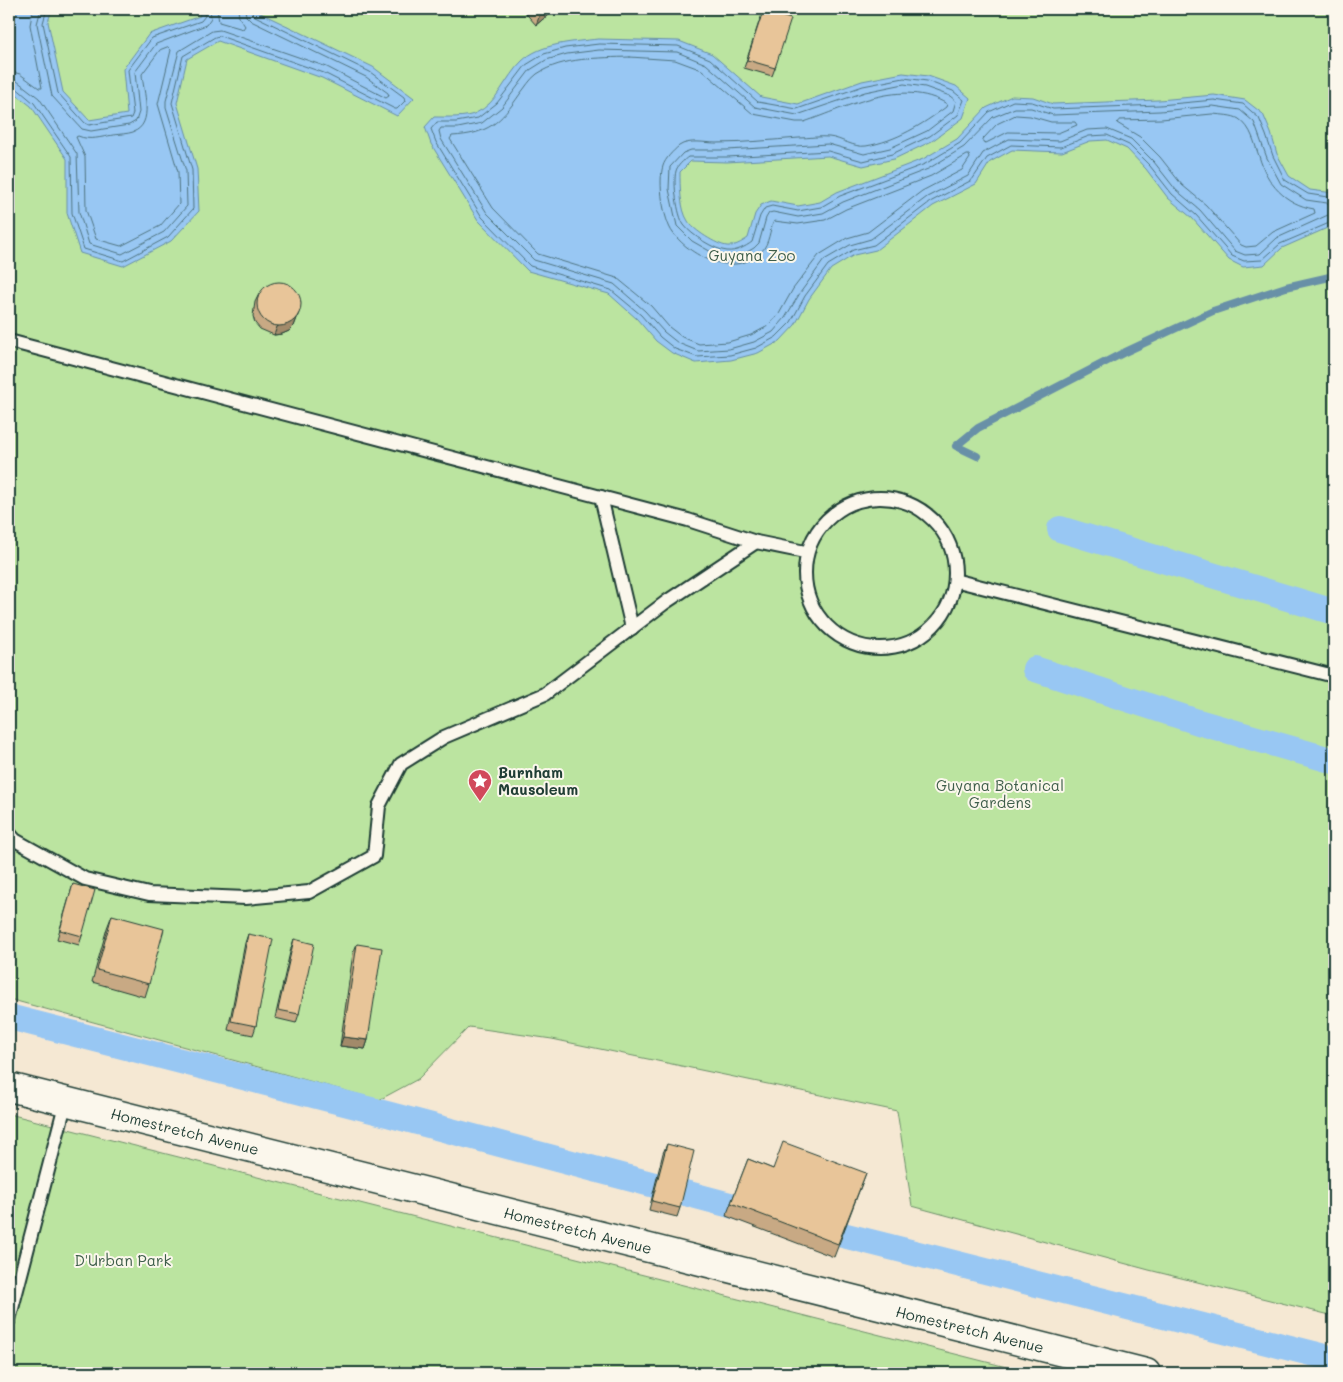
<svg xmlns="http://www.w3.org/2000/svg" width="1343" height="1382" viewBox="0 0 1343 1382" font-family="Mali,sans-serif">
<rect width="100%" height="100%" fill="#f5e8d3"/>
<filter id="ink" filterUnits="userSpaceOnUse"><feTurbulence type="fractalNoise" baseFrequency=".02" numOctaves="2"/><feDisplacementMap in="SourceGraphic" scale="10" xChannelSelector="R" yChannelSelector="G"/><feConvolveMatrix kernelMatrix="1 2 1 2 8 2 1 2 1" color-interpolation-filters="sRGB"/></filter>
<g filter="url(#ink)">
<g fill="#bbe4a0" stroke="#6d906a">
<path d="M9,9H1334V1316L1149,1270L912,1206L897,1111L552,1039L469,1027L418,1079L379,1100L9,999Z"/>
<path d="M9,1114L1030,1373H9Z"/>
</g>
<g fill="#98c7f3" stroke="#6890a7">
<path d="M9,9H52L48,22L63,92L89,120L127,114L123,69L149,34L200,16L198,9H252L373,67L414,98L397,116L322,78L218,41L187,59L177,103L197,169L199,211L171,241L123,266L80,253L67,213V159L31,106L9,89Z"/>
<path d="M598,39L679,41L712,54L761,97L798,104L862,81L903,73L928,76L956,86L970,98L963,118L932,141L894,159L863,166L828,156L727,162L691,161L680,172C680,185 680,209 688,221C693,230 717,245 727,246C734,247 742,242 748,238L755,214L761,205L771,201L798,206L820,202L837,192L923,159L957,139L986,108L1012,96L1033,97L1053,104L1159,100L1214,95L1245,100L1263,114L1271,133L1277,154L1289,176L1310,190L1334,193V225L1282,248L1264,265L1243,267L1229,260L1192,218L1168,198L1146,169L1127,149L1107,140L1090,141L1062,152L1012,150L990,162L976,184L933,206L876,250L854,255L831,269L809,299L795,325L780,341L758,353L731,360L696,363L672,353L656,341L637,319L609,294L528,271L478,220L431,144L425,127L434,117C446,117 467,118 476,113C498,103 505,77 522,61C541,43 573,42 598,39Z"/>
</g>
<g fill="none" stroke-linecap="round" stroke-linejoin="round">
<g stroke="#4f7480" stroke-width="1">
<path d="M41,9L37,24L52,96L82,129L91,131L129,125L136,121L139,112L135,72L156,44L206,25L211,18L210,9"/>
<path d="M47,9L43,23L58,93L85,123L89,125L131,118L133,113L128,70L152,38L201,21L205,16L203,9"/>
<path d="M217,9L219,22L243,29L245,26L239,17L238,9"/>
<path d="M168,47L171,50L158,104L178,172L179,204L160,226L121,246L96,239L86,210L85,157L76,137L78,136C90,141 101,137 113,135C120,134 127,134 133,132C155,124 143,91 142,74L160,50Z"/>
<path d="M630,57L675,60L702,70L753,114L796,122H804C848,107 902,77 947,104L946,107C922,125 896,141 866,146C854,148 841,138 829,137C820,136 809,138 799,138C772,140 744,143 716,143C705,143 689,139 679,146C673,151 665,159 663,166C658,181 663,220 673,233C692,258 735,278 761,252C770,243 769,230 774,221L798,224L825,220L846,209L931,176L967,155H969L970,158L962,170L922,191L868,232L847,238L819,255L793,289L779,314L768,326L751,335L728,342L699,344L682,337L669,327L651,306L617,278L538,254L493,208L450,139L452,136C488,134 500,123 520,94C525,88 530,79 537,74C563,57 599,58 630,57Z"/>
<path d="M9,71L20,74L39,88H42L30,25L33,9"/>
<path d="M9,79L17,81L39,98L77,154L79,212L89,244L122,254L164,232L187,206L186,171L166,107V101L179,51L212,31L220,30L327,67L386,98L389,96L388,93L366,77L251,21L246,16L245,9"/>
<path d="M9,85L14,86L34,103L71,157L72,213L84,249L123,261L168,237L193,209L192,170L172,103L183,56L215,37L220,36L324,73L395,109H397L405,101L404,97L370,72L255,16L252,13L251,9"/>
<path d="M1213,114C1221,115 1233,115 1239,119C1252,128 1254,143 1259,156C1267,184 1285,204 1314,209L1315,213L1273,232L1256,246L1246,247L1241,245L1206,205L1182,185L1160,157L1140,137L1117,123L1119,120L1161,119Z"/>
<path d="M1016,115L1030,116L1051,122H1075L1077,125L1058,133L1008,132L986,143L983,142V139L997,124Z"/>
<path d="M1334,198L1308,194L1285,180L1273,156L1266,135L1259,118L1243,104L1214,100L1160,105L1053,109L1032,102L1013,101L989,112L960,143L925,164L840,196L821,207L798,211L772,206L765,208L760,216L752,242C745,247 736,252 727,251C715,250 691,235 684,225C677,215 673,182 676,171C677,166 684,160 688,157H727L828,151L863,161L892,154L930,136L958,115L964,100L953,91L927,81L904,78L863,86L797,109L758,102L710,59L678,46L599,44L565,48L544,54L526,65L497,103L478,118L456,122H437L431,129L436,142L482,217L530,266L611,290L641,315L660,337L675,349L697,357L730,355L756,348L776,337L791,322L805,296L828,265L853,250L874,245L930,202L972,180L987,158L1011,145L1061,147L1089,136L1107,135L1129,145L1150,166L1172,194L1196,215L1232,256L1244,261L1262,260L1280,244L1334,221"/>
<path d="M1334,204L1306,200L1281,184L1267,158L1254,122L1240,110L1213,106L1160,111L1053,115L1031,108H1015L993,117L964,147L928,169L843,202L823,213L798,217L773,212L769,213L766,218L759,243L754,248L742,255L730,257L713,253L692,241L677,226L669,189L670,167L683,153L691,150H727L828,144L864,154L890,148L927,131L953,111L956,101L950,96L925,87L904,84L865,92L797,115L755,107L706,64L677,52L599,50L567,54L546,60L530,70L502,107L482,123L458,128H441L439,131L441,139L487,213L534,260L614,284L645,311L664,332L678,343L698,351L729,349L754,342L773,332L785,318L800,293L824,260L850,245L871,239L927,197L968,176L983,153L1009,139L1060,141L1087,130L1107,129L1131,139L1154,162L1176,190L1200,210L1235,251L1245,255L1260,254L1277,238L1328,215L1334,214"/>
</g>
<path stroke="#6890a7" stroke-width="8" d="M977,456L956,446L978,428L1123,353L1213,311L1286,287L1334,276"/>
<g stroke="#98c7f3" stroke-width="26">
<path d="M1060,529L1334,612"/>
<path d="M1035,669L1198,722L1334,761"/>
<path d="M9,1017L387,1114L764,1214"/>
<path d="M807,1226L1334,1359"/>
</g>
<g stroke="#1f3d34" stroke-width="16">
<g id="lane">
<path d="M9,341L688,520L756,542L805,552"/>
<path d="M601,497L632,628"/>
<circle cx="880" cy="573" r="75"/>
<path d="M958,581L1334,676"/>
<path d="M9,833L15,840L85,879L149,894L246,898L309,892L374,856L379,806L401,764L444,737L545,694L666,602L756,542"/>
<path d="M9,1320L66,1101"/>
</g>
</g>
<g stroke="#1f3d34" stroke-width="31">
<path id="secondary" d="M9,1087L1146,1373"/>
</g>
<use href="#lane" stroke="#fbf7ec" stroke-width="12"/>
<use href="#secondary" stroke="#fbf7ec" stroke-width="28"/>
</g>
<g fill="#c8a984" stroke="#1f3d34">
<path d="M522,9H555L536,25Z"/>
<path d="M760,19L775,68L772,76L744,68Z"/>
<path d="M259,294L297,318L294,326L289,331L282,334L274,335L260,329L255,323L253,316L255,302Z"/>
<path d="M73,884L82,936L79,945L57,939Z"/>
<path d="M112,915L149,984L145,997L92,982L107,928Z"/>
<path d="M248,934L256,1026L253,1035L228,1030L245,943Z"/>
<path d="M294,939L299,1014L296,1023L275,1018L291,948Z"/>
<path d="M357,944L368,1040L365,1049L340,1046L353,953Z"/>
<path d="M667,1144L680,1208L677,1217L649,1210L663,1153Z"/>
<path d="M748,1159L773,1169L866,1173L834,1257L726,1216Z"/>
</g>
<g fill="#a28a6b" stroke="#1f3d34">
<path d="M545,9H555L536,25L541,12Z"/>
<path d="M300,310L294,326L289,331L282,334L274,335L277,327Z"/>
<path d="M343,1037L368,1040L365,1049L340,1046Z"/>
</g>
<g fill="#e8c599" stroke="#1f3d34">
<path d="M538,9H545L541,12Z"/>
<path d="M763,11L791,19L775,68L747,60Z"/>
<circle cx="279" cy="304" r="22"/>
<path d="M73,884L95,890L82,936L60,930Z"/>
<path d="M112,915L164,929L149,984L97,970Z"/>
<path d="M248,934L273,939L256,1026L231,1021Z"/>
<path d="M294,939L314,944L299,1014L278,1010Z"/>
<path d="M357,944L382,948L368,1040L343,1037Z"/>
<path d="M783,1142L866,1173L838,1244L731,1203L748,1159L773,1169Z"/>
<path d="M667,1144L694,1151L680,1208L652,1201Z"/>
</g>
</g>
<defs>
<g id="sight-pin" transform="scale(1.25)"><path d="M0 17L-7.5 6A9.5 9.5 0 1 1 7.5 6Z" fill="#d1495b" stroke="#fbf7ec"/><path d="M0-6L1.8-2.2L6-1.7L2.9 1.2L3.7 5.4L0 3.3L-3.7 5.4L-2.9 1.2L-6-1.7L-1.8-2.2Z" fill="#fff"/></g>
</defs>
<g fill-rule="evenodd">
<use href="#sight-pin" x="480" y="781"/>
</g>
<g text-anchor="middle" dominant-baseline="central" stroke-width="4" stroke-linejoin="round" paint-order="stroke">
<g font-size="15" fill="#3e5e4a" stroke="#fbf7ec">
<text x="752" y="255">Guyana Zoo</text>
<text x="1000" y="785">Guyana Botanical<tspan x="1000" dy="17">Gardens</tspan></text>
<text x="123" y="1260">D'Urban Park</text>
</g>
<g font-size="15" font-weight="bold" fill="#1f3d34" stroke="#fbf7ec" text-anchor="start">
<text x="498" y="772">Burnham<tspan x="498" dy="17">Mausoleum</tspan></text>
</g>
<g font-size="15" fill="#1f3d34" stroke="#fbf7ec">
<text transform="translate(185 1131) rotate(14)">Homestretch Avenue</text>
<text transform="translate(578 1230) rotate(14)">Homestretch Avenue</text>
<text transform="translate(970 1329) rotate(14)">Homestretch Avenue</text>
</g>
</g>
<rect width="1343" height="1382" fill="none" stroke="#fbf7ec" stroke-width="30"/>
<rect x="15" y="15" width="1313" height="1352" fill="none" stroke="#1f3d34" stroke-width="2" filter="url(#ink)"/>
</svg>
